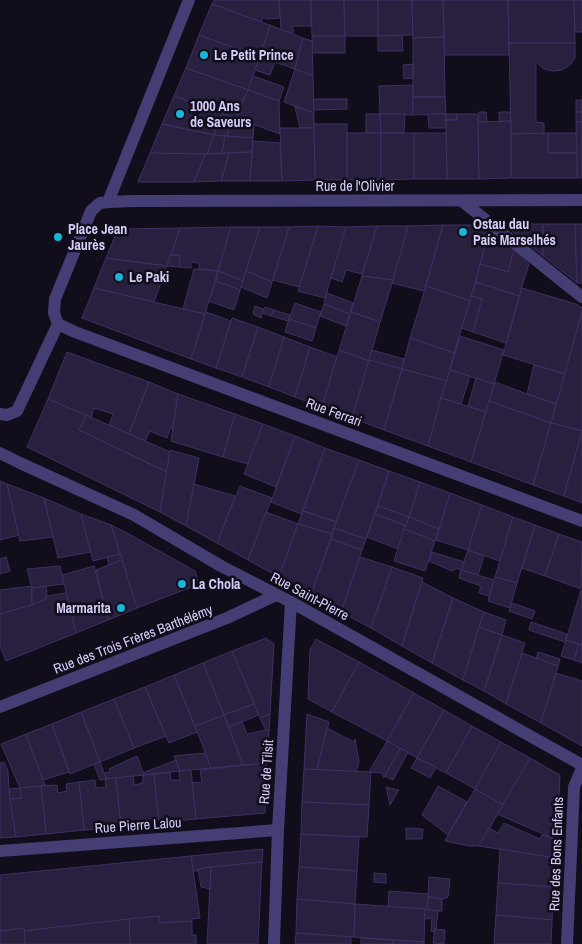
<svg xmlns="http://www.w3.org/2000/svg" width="582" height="944" viewBox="0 0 582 944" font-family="'Archivo Narrow',sans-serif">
<rect width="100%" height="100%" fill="#110d1b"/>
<g fill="#28203e" stroke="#3f3064">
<path d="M214,0H279L280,18L267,19L263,17L261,22L212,4Z"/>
<path d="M279,0H311V26H293V34L281,29Z"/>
<path d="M311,0H344L345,36H312Z"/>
<path d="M344,0H378V36H345Z"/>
<path d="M378,0H412L413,35L378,36Z"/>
<path d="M412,0H443L444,37L413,38Z"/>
<path d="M443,0H508L509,55H445Z"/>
<path d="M508,0H574L575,43H509Z"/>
<path d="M574,0H582V32H575Z"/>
<path d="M212,4L270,25L260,57L199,35Z"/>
<path d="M270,25L303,38L295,69L260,57Z"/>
<path d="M199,35L260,57L248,90L186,68Z"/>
<path d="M402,35L403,51H378V36Z"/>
<rect x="312" y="36" width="33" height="17"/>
<path d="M444,37L445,97H413V38Z"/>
<path d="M303,38L312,41L313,76L295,69Z"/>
<path d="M509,43H575V58L570,65L562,70L553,71L544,69L536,62V122L544,123V134H511Z"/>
<path d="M260,57L275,62L270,75L255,70Z"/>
<path d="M413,64V78L404,79L403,65Z"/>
<path d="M186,68L248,90L236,118L174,96Z"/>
<path d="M295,69L313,76L314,113L284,102Z"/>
<path d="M253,76L284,87L279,101L248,90Z"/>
<path d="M413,85V115L380,114L379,86Z"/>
<path d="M248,90L279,101L280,134L236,118Z"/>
<path d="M174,96L222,113L214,135L162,124Z"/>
<path d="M413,97H445L446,114L413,115Z"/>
<path d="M313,99H347V109L314,110Z"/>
<rect x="576" y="100" width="6" height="12"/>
<path d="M295,107L314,113V128H300Z"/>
<path d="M479,112H486L487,122H478Z"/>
<path d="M499,112H510L511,121L499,122Z"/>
<rect x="576" y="112" width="6" height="10"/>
<path d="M222,113L232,117L227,136L214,135Z"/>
<path d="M366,114H380L381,133H366Z"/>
<path d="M380,114H405L404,133H381Z"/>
<path d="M428,114H446V128H429Z"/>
<rect x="446" y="114" width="11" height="6"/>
<path d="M457,114H478L479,179H447L446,120H457Z"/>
<path d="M232,117L254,124L253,138L227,136Z"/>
<path d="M511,121V178L479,179L478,122Z"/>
<path d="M576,122H582V178H577Z"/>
<path d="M162,124L214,135L207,154L150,153Z"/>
<path d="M314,124H347V180H315Z"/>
<path d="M280,128H314L315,180L282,181Z"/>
<rect x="347" y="133" width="34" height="47"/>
<path d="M381,133H414V179L381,180Z"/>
<path d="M414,133H446L447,179H414Z"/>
<path d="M548,133H576L577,153H548Z"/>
<path d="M548,133V153H577V178H511V134Z"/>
<path d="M214,135L225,136L222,153L207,154Z"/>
<path d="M225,136L253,138L252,152L222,153Z"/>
<path d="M253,141L280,143L282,181H250Z"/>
<path d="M252,152L250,181H221L229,153Z"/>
<path d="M150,153L205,154L194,182H138Z"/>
<path d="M229,153L221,181L194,182L205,154Z"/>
<path d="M513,224H543V256L511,230L510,227Z"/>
<path d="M543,224H575L577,283L543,256Z"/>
<path d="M575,224H582V283H577Z"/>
<path d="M443,225L424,291L392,283L408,226Z"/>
<path d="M443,225H485L490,230L470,301L426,286Z"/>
<path d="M318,226L346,227L325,298L298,291Z"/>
<path d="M318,226L299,287L273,280L289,227Z"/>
<path d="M377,226L362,274L346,270L342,282L331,278L346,227Z"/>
<path d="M377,226H408L393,280L362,276Z"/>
<path d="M231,227L218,271L199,269V263L191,262V268L179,267L180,255H170L180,228Z"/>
<path d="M231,227H260L243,281L218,271Z"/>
<path d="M260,227H289L272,282L246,271Z"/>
<path d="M180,228L167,266L106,258L118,229Z"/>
<path d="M490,230L514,250L508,272L480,264Z"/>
<path d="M514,250L529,264L519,296L476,282L480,264L508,272Z"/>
<path d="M170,255H180L179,267L167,266Z"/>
<path d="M106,258L167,266L154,302L94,288Z"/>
<path d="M194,269L218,271L205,314L183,309Z"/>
<path d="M218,271L243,281L240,290L216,281Z"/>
<path d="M246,271L272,282L267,298L241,287Z"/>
<path d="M362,276L393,280L380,322L351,312Z"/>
<path d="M216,281L240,290L234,310L209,301Z"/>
<path d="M476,282L519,296L506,343L473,332L482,299L471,296Z"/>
<path d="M426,286L470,301L454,353L410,338Z"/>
<path d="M94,288L205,314L191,359L82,318Z"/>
<path d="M522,288L576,304L582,308V312L565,374L503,355Z"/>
<path d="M327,293L353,303L350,314L324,304Z"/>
<path d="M471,296L482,299L473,332L462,328Z"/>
<path d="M295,303L321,312L316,328L289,319Z"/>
<path d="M324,304L350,314L346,326L320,316Z"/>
<path d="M255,306L263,309L261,318L253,314Z"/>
<path d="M265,307L274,310L271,316L262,313Z"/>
<path d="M274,310L290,315L288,321L271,316Z"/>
<path d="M206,312L231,321L216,368L191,359Z"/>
<path d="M351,312L380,322L369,361L339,350Z"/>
<path d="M582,312V431L551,423Z"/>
<path d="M232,318L258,327L242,377L216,368Z"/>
<path d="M289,319L316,328L312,341L285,332Z"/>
<path d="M258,327L284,337L269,387L242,377Z"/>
<path d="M460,336L504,350L494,384L450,370Z"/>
<path d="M284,337L310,347L295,397L269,387Z"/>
<path d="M410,338L454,353L447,381L402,369Z"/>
<path d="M310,347L337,357L322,407L295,397Z"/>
<path d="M339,350L369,361L352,418L322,407Z"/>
<path d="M372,350L404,359L402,369L369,360Z"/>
<path d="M67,352L149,382L129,434L109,425L113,414L94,408L91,418L48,399Z"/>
<path d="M369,360L402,369L384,430L352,418Z"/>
<path d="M534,365L565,374L556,404L527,394Z"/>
<path d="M402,369L447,381L428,446L384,430Z"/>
<path d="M450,370L470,376L461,404L441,398Z"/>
<path d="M476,378L494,384L486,412L468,406Z"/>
<path d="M149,382L178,394L173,429L171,427L167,438L150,431L145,441L129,434Z"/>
<path d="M495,382L527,394L556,404L551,423L489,401Z"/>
<path d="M178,394L235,414L223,457L171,441Z"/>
<path d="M441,398L486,412L471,462L428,446Z"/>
<path d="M48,399L86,415L79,430L167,472L160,512L27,447Z"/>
<path d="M489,401L551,423L533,485L471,462Z"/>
<path d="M235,414L263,424L248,464L223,457Z"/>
<path d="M86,415L170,452L167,472L79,430Z"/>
<path d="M551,423L582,431L564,496L533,485Z"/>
<path d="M263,424L295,436L276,487L244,474Z"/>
<path d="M582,431V503L564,496Z"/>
<path d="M295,436L325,448L301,514L271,502Z"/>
<path d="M325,448L359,460L336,522L303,511Z"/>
<path d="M170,450L199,458L186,526L160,512Z"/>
<path d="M359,460L389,471L366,539L334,528Z"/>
<path d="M389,471L420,482L409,517L378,506Z"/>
<path d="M0,481L7,484L19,535L0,540Z"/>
<path d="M420,482L450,493L439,529L409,517Z"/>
<path d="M7,484L44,498L53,537L20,541Z"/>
<path d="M194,484L235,496L217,543L186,526Z"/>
<path d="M240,486L272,498L248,560L217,543Z"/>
<path d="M450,493L482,505L468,550L436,540Z"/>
<path d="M44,498L81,514L91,552L58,558Z"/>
<path d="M482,505L513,517L500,561L468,550Z"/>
<path d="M378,506L409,517L406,526L375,514Z"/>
<path d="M303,511L336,522L332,534L298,524Z"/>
<path d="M266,512L298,524L279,577L248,560Z"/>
<path d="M81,514L111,525L120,554L93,561Z"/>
<path d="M375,514L406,526L398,549L367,537Z"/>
<path d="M409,517L439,529L435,541L404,529Z"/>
<path d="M513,517L535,525L517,583L495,577Z"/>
<path d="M298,524L332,534L311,595L279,577Z"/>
<path d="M111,525L127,533L195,571L199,584L137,608Z"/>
<path d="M535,525L559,534L545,576L522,568Z"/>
<path d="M334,528L366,539L362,550L331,539Z"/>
<path d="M404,529L435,541L425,571L394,561Z"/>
<path d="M559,534L582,542L581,589L545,576Z"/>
<path d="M331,539L362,550L341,612L311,595Z"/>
<path d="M468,550L484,556L478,575L461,570Z"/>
<path d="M432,552L464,562L461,570L457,568L452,571L429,561Z"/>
<path d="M120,554L122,560L109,565L107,557Z"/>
<path d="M6,557L10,571L0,574V559Z"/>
<path d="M360,557L392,567L371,628L341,612Z"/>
<path d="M122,560L137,608L108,620L96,570Z"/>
<path d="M60,566L64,584L32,588L27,569Z"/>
<path d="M94,566L108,620L76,633L62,575Z"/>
<path d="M392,567L423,578L402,646L371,628Z"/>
<path d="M461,570L494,580L489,596L479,593L481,586L459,578Z"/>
<path d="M495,577L517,583L510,608L488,601Z"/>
<path d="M422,582L453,598L432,663L402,646Z"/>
<path d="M32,586V605L0,614V590Z"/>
<path d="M46,586L47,596L46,597V599L32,605V588Z"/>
<path d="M581,590L582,591V645L566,640Z"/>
<path d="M66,593L76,633L6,661L0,646V614L32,605L46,599V597L47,596Z"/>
<path d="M453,598L484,612L463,680L432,663Z"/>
<path d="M512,603L535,611L532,619L509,611Z"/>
<path d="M484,612L506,620L502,635L479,627Z"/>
<path d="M531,622L567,634L565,642L529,630Z"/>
<path d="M479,627L502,635L484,691L463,680Z"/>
<path d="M502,635L525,643L506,704L484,691Z"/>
<path d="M266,638L274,644L270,714L260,718L232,651Z"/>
<path d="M316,639L359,662L332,712L308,699L310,650Z"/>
<path d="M566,640L579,644L574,660L561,656Z"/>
<path d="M579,644L582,645V663L574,660Z"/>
<path d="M232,651L254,704L224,715L203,663Z"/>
<path d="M538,652L560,659L558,666L536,659Z"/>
<path d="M522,653L558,666L541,723L506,704Z"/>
<path d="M359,662L414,693L387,741L332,712Z"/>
<path d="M203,663L224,715L195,726L174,675Z"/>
<path d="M556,673L582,681V746L541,723Z"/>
<path d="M174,675L197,732L169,743L145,687Z"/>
<path d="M145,687L166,736L134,748L114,699Z"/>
<path d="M414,693L444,710L417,758L387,741Z"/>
<path d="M114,699L134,748L100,762L81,712Z"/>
<path d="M254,704L259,715L229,727L224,715Z"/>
<path d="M444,710L472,726L446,773L417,758Z"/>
<path d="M81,712L100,762L70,774L52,724Z"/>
<path d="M270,714L269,731H266L260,718Z"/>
<path d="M307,714L329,722L317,770L304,769Z"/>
<path d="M224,715L243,765L211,768L195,726Z"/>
<path d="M242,722L247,734L266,730L269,731L267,763L243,765L229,727Z"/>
<path d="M52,724L69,772L43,780L26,734Z"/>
<path d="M472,726L501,742L475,789L446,773Z"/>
<path d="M327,728L354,742L355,739L359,762L356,772L317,770Z"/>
<path d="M26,734L45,785L41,786L20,788L1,744Z"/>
<path d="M387,741L400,748L384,778L382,773L369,772Z"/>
<path d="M501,742L530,758L503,805L475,789Z"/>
<path d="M400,748L408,752L393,780L385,776Z"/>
<path d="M205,753L211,768L180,771L174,756Z"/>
<path d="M137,756L144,775L107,779L104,773L110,772L109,769Z"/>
<path d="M417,758L436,767L430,778L411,768Z"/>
<path d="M530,758L560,775L557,840L497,814Z"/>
<path d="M176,760L180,771L144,775L143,773Z"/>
<path d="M4,762L8,772L9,789L16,837L0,838V763Z"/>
<path d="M100,762L104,773L107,779L100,780L94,764Z"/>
<path d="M267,763L265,813L196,819L192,783L202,782L200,770Z"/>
<path d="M304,769L371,772L369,805L302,802Z"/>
<path d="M191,770L196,819L159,823L154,774L170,773L171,780H180L179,771Z"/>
<path d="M154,774L159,823L121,827L116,778L133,776L134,785L143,783V775Z"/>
<path d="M116,778L121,827L84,830L79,782L95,780L96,788L106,787L105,779Z"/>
<path d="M79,782L84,830L46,834L41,786L57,785L58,793L67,791L66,784Z"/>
<path d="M41,786L46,834L16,837L10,799L21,798L20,788Z"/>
<path d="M438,786L467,802L448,835L422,815Z"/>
<path d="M386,787L399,790L390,805Z"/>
<path d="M20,788L21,798L10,799L9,789Z"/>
<path d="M475,789L503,805L479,846H469L445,841Z"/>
<path d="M302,802L369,805L367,837L301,834Z"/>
<path d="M504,823L540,839L542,835L557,840L555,858L479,846L489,828L498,833Z"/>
<path d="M406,828L423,829L422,839H406Z"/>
<path d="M301,834L359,837L357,871L299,867Z"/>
<path d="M263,849L262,862L202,868L203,869H198V871H193L191,856Z"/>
<path d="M500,849L555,858L554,887L498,883Z"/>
<path d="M191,856L200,918L192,919V921L160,923L159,916L23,931L24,928L0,931V875Z"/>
<path d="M262,862L258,944H207L211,867Z"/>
<path d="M211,867L210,889L201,887L198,869H203L202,868Z"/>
<path d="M299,867L357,871L355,904L297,899Z"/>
<path d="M374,873L386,874V883L374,882Z"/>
<path d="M429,877L450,879L448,897L442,899L428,897Z"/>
<path d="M498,883L554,887L552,920L496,915Z"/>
<path d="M389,891L428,894L427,910L388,907Z"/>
<path d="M428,897L442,899V911L427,910Z"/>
<path d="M297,899L355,904L354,937L296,933Z"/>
<path d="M355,904L425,909L424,942L354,937Z"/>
<path d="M425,909L438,911L436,929H435L434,932L431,931L432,918L424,919Z"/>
<path d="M496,915L552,920L551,944H494Z"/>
<path d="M159,916L160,923L192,921V935H196V944H130L129,919Z"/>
<path d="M129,919L130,944H25L23,931Z"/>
<path d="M24,928L25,944H0V931Z"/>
<path d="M435,929L445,930L444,944L433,943Z"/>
<path d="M296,933L351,937V944H295Z"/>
<path d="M361,938L393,940V944H361Z"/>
<path d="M393,940L424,942V944H393Z"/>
</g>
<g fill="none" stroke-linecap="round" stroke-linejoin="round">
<g stroke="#443e75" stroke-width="12">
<path d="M582,200L134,201L108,202L100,203L91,211L55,299L54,313L58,324L75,332L582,521"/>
<path d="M462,201L582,297"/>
<path d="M108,202L189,0"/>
<path d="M0,414L7,415L17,411L58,324"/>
<path d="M0,453L20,463L134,515L221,566L291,602L582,765"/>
<path d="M0,707L227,618L276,595"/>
<path d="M0,851L278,830"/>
<path d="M274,944L278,830L291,602"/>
<path d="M567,944L574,787L582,768"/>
</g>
</g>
<g fill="#19b6da" stroke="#110d1b" stroke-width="2">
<circle cx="204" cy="55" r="5"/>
<circle cx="180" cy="114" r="5"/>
<circle cx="463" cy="232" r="5"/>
<circle cx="58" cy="237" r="5"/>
<circle cx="119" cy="277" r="5"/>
<circle cx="182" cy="584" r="5"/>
<circle cx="121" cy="608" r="5"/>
</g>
<g text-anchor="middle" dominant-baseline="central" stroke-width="5" stroke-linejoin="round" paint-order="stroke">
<g font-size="14" font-weight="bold" fill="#d6cef9" stroke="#110d1b" text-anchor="start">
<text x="214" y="55">Le Petit Prince</text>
<text x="190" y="106">1000 Ans<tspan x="190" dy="16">de Saveurs</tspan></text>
<text x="473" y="224">Ostau dau<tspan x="473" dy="16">País Marselhés</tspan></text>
<text x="68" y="229">Place Jean<tspan x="68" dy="16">Jaurès</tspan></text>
<text x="129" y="277">Le Paki</text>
<text x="192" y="584">La Chola</text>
<text x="111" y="608" text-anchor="end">Marmarita</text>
</g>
<g font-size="14" fill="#d6cef9" stroke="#110d1b">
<text x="355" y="186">Rue de l'Olivier</text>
<text transform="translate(334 412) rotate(20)">Rue Ferrari</text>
<text transform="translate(310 596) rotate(28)">Rue Saint-Pierre</text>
<text transform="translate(133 639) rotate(-21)">Rue des Trois Frères Barthélémy</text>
<text transform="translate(266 772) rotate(-86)">Rue de Tilsit</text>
<text transform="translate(138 825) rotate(-4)">Rue Pierre Lalou</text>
<text transform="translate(556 854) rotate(-88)">Rue des Bons Enfants</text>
</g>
</g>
</svg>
